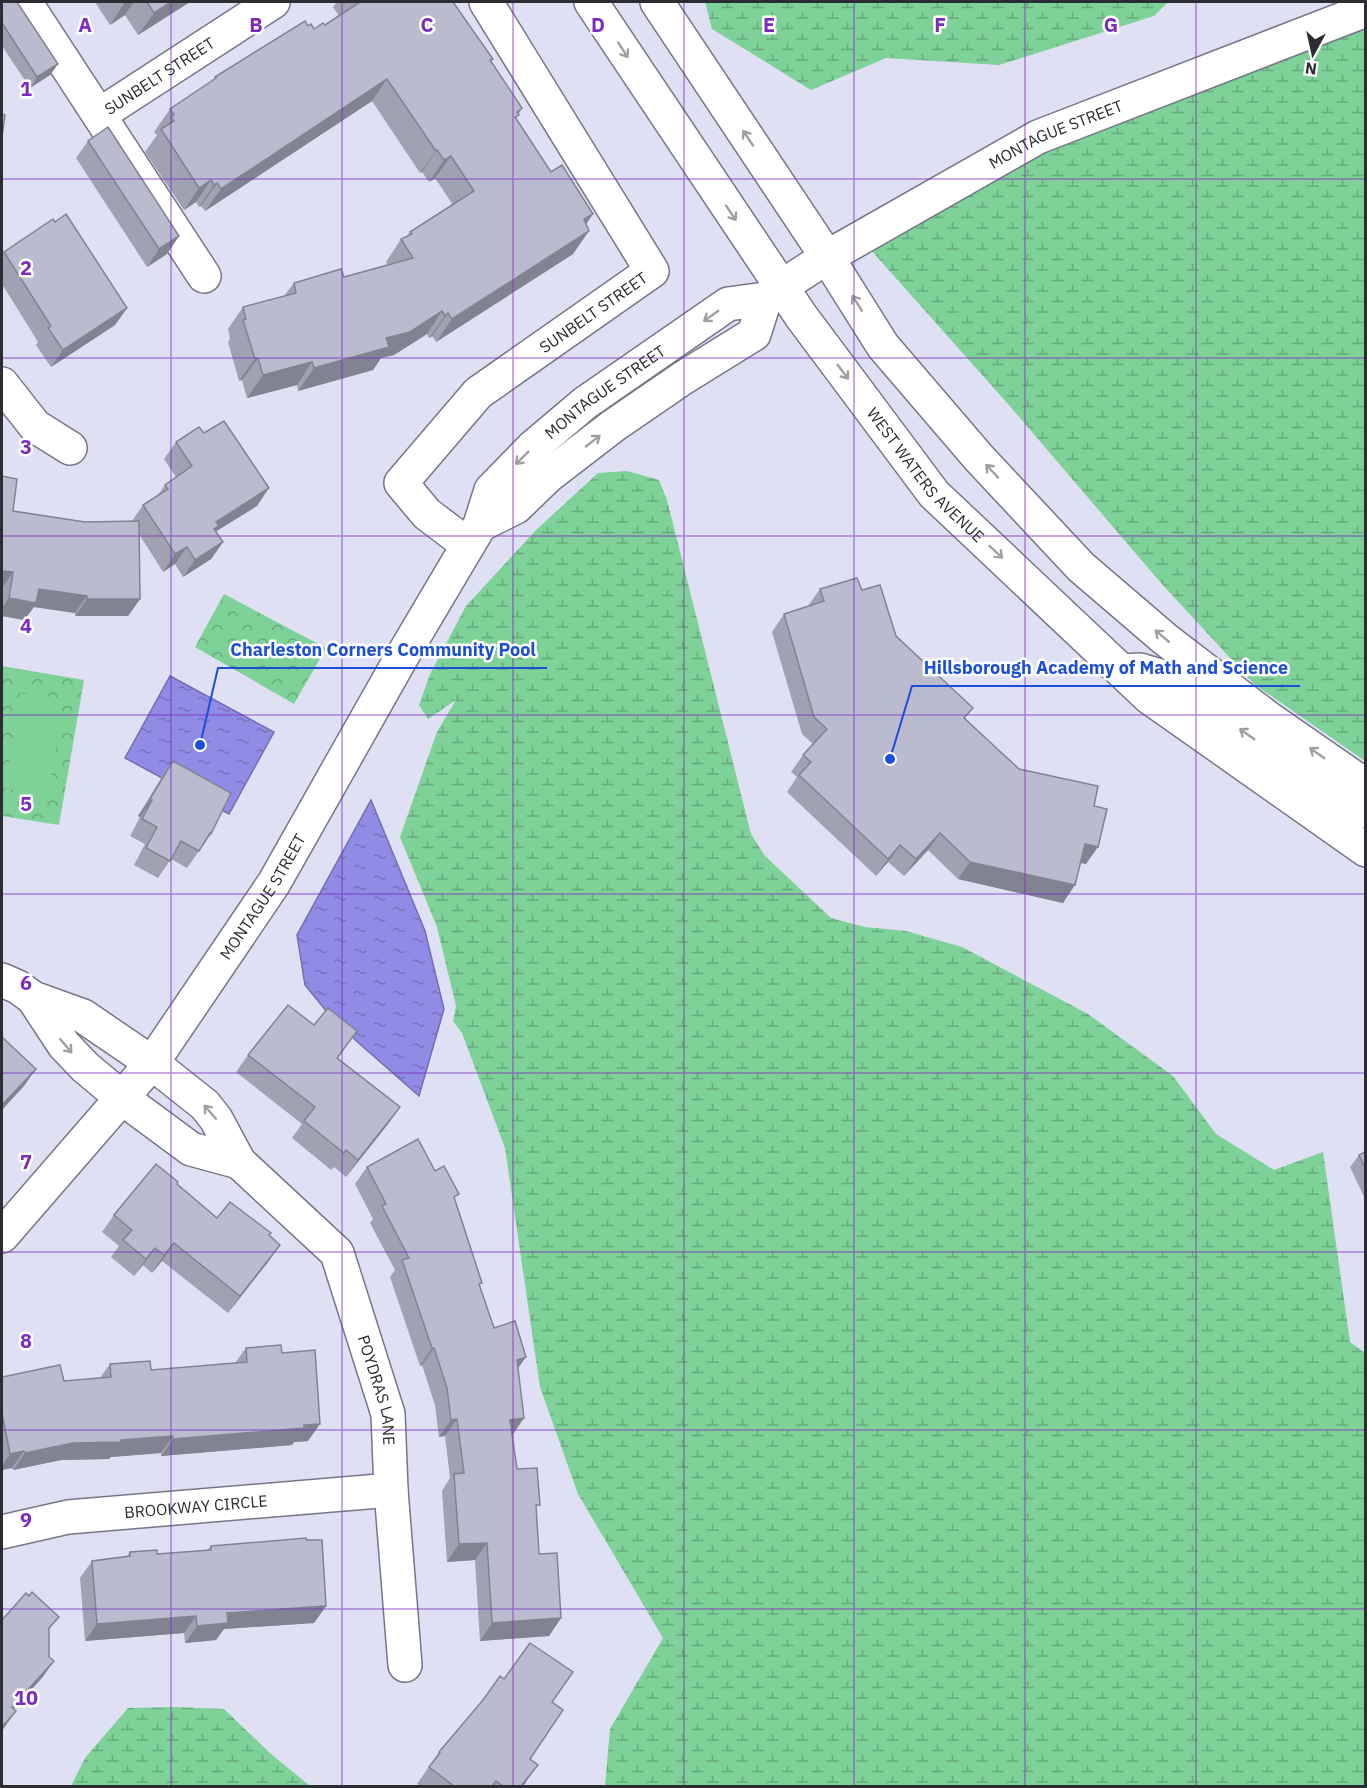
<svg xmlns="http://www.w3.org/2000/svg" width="1367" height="1788" viewBox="0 0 1367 1788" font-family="'IBM Plex Sans',sans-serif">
<defs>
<pattern id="wetland-marsh" width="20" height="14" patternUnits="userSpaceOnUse" patternTransform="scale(1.5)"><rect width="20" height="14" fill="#7ed197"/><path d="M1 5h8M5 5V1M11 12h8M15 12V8" fill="none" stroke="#67aa7c"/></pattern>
<pattern id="park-crowns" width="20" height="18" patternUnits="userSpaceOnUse" patternTransform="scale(1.5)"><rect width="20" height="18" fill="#7ed197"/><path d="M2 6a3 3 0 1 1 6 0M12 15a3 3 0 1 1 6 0" fill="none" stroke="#67aa7c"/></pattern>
<pattern id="water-ripples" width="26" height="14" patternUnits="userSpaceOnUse" patternTransform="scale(1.5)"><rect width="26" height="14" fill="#908be4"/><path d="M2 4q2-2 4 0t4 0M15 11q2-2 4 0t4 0" fill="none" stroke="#7672b9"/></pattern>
</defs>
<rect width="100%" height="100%" fill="#e0e0f5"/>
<g fill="url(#wetland-marsh)">
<path d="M705,2H1168L1154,16L999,65L886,58L811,90L712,29Z"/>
<path d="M1365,26V761L1254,684L1161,583L1008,404L870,249L1043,151Z"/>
<path d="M627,471L659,480L667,500L751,834L765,856L831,918L865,927L906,931L962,947L1088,1014L1173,1076L1216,1134L1274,1170L1323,1152L1350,1342L1365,1353V1786H605L610,1729L663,1638L578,1494L540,1387L505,1148L462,1033L453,1021L456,1006L437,927L400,837L437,732L456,700L428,719L419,705L430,674L466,606L536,530L598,473Z"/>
<path d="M174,1707L224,1709L271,1754L310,1786H71L85,1758L128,1708Z"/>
</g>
<g fill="url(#park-crowns)">
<path d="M224,594L326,648L294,704L195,647Z"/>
<path d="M2,666L84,680L59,825L2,816Z"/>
</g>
<path fill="#7ed197" d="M20,693L63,700L48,795L5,788Z"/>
<g fill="url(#water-ripples)" stroke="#726eaf" stroke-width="1.5">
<path d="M170,676L274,732L229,814L125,758Z"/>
<path d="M371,800L425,931L444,1009L419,1096L336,1023L305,985L297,935Z"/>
</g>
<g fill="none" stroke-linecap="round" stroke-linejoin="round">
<g stroke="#767688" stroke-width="36">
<g id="street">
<path d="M25,2L204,276"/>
<path id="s1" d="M99,115L273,2"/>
<path d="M2,384L35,426L70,448"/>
<path d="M480,525L516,507L548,476L613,426L683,378L754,334L765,299"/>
<path id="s2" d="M468,545L427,514L401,483L478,393L652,271L486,2"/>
<path id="s3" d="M2,980L18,987L33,998L83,1016L152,1063L205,1105L216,1119L239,1162L337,1253L388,1414L391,1490L405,1665"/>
<path d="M33,998L64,1045L85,1067L122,1098L191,1149L239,1162"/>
<path id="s4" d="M2,1236L152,1063L274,883L400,660L480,525L491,490L533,447L585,403L728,304L765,299L781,287"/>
<path id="s5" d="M2,1532L68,1517L391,1490"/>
</g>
</g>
<g stroke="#767688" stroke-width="36">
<g id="secondary">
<path id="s6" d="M591,2L801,316L934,494L1149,697L1366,850"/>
<path d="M657,2L827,257L883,346L979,458L1081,567L1165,639L1268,718L1366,786"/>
<path id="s7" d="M781,287L827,257L1038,137L1366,10"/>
<path d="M1122,671L1140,670L1167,678L1348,806L1366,811"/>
</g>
</g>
<use href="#street" stroke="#fff" stroke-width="33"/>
<use href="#secondary" stroke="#fff" stroke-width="33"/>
</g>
<g fill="#a0a1b2">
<path d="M2,2L58,64L50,75L30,88L2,46Z"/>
<path d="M95,2H190L138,35L125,15L110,25Z"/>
<path d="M337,2H453L522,108L516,119L551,172L593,214L586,224L573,254L436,342L432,336L429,338L427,334L394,355L381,358L373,370L298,391L297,385L247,398L242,380L239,381L228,342L230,339L228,329L243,307L284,296L294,283L344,277L388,265L386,262L401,239L407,236L410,232L453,205L435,178L429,182L422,172L420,173L372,101L205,211L201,206L199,207L196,202L184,210L145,152L157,135L154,132L170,109L213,81L215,77L308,26L314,29L325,25L339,16L333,7Z"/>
<path d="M88,141L179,236L167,254L147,267L76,158Z"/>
<path d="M4,252L127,308L115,325L51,367L36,345L38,342L2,284V255Z"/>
<path d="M176,442L257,506L216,531L223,542L211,559L183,577L175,564L163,572L139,534L140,599L128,616H75V613L34,607L24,620L2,616V476L13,511L85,522L132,521L143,505L158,495L165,485L176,477L164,459Z"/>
<path d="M820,589L862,590L896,636L966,719L1019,769L1094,806L1086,864L1080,863L1063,903L958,879L928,850L904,876L888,862L876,876L787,792L797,777L791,772L803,755L813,744L802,734L772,632L784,614L808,606Z"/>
<path d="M173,761L211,834L187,868L171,859L158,878L134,865L145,844L130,836L140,817L138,816L161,778Z"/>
<path d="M314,1025L357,1031L338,1058L400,1107L388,1124L346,1177L334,1167L331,1170L292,1138L302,1124L236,1072L248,1055Z"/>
<path d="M1365,1152V1199L1350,1167L1359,1155Z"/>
<path d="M367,1167L435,1171L455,1200L480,1286L494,1328L518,1368L512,1436L517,1469L536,1510L539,1554L561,1618L549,1636L480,1641L475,1560L447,1562L442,1491L450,1478L445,1436L439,1437L435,1405L422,1365L420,1366L390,1277L395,1270L370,1223L373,1219L355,1184Z"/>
<path d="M177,1184L217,1218L269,1235L268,1262L228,1313L162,1261L152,1273L143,1265L134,1276L111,1257L119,1246L102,1232L114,1215Z"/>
<path d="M246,1348L282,1353L308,1441L294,1442L292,1445L161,1456V1453L111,1457L109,1459L61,1460L13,1470L12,1468L2,1470V1377L64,1381L100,1378L110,1364L151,1370L235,1363Z"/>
<path d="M211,1546L326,1606L314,1623L224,1629L216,1640L185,1643L184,1633L85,1641L80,1578L92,1561L127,1556L130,1552L157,1554L207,1550Z"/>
<path d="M504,1679L552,1702L530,1759L526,1783L523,1786H421L417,1784L439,1752L483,1700Z"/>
</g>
<g fill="#828391">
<path d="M125,2H134L125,15L110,25Z"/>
<path d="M171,2H190L138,35L154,13Z"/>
<path d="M58,64L50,75L30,88L37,77Z"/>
<path d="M387,79L372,101L205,211L221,189Z"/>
<path d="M437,150L422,172L420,173L436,151Z"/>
<path d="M451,156L435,178L429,182L444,160Z"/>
<path d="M211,180L196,202L184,210L199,188Z"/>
<path d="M217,183L201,206L199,207L214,185Z"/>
<path d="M593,214L578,236L584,219Z"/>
<path d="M589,231L573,254L436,342L452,319Z"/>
<path d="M179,236L167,254L147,267L159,249Z"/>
<path d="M127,308L115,325L51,367L63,350Z"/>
<path d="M442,311L427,334L394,355L381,358L373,370L298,391L314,368L386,338Z"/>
<path d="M448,313L432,336L429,338L445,316Z"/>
<path d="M258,358L242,380L239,381L255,359Z"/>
<path d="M312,362L297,385L247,398L263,375Z"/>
<path d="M269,488L257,506L215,532L207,544L216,522Z"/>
<path d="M223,542L211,559L183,577L195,560Z"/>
<path d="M187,547L175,564L163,572L175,554Z"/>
<path d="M2,571L13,572L2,588Z"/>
<path d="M39,589L87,596L75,613L34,607L24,620L2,616V608L9,598Z"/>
<path d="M87,599H140L128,616H75Z"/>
<path d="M150,799L152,800L140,817L138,816Z"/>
<path d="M940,833L928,850L904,876L916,859Z"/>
<path d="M1085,844L1098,847L1086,864L1073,861Z"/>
<path d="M900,845L888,862L876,876L888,859Z"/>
<path d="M970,862L1075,885L1063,903L958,879Z"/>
<path d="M36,1069L24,1086L2,1110V1105Z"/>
<path d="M400,1107L388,1124L346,1177L358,1160Z"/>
<path d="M174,1243L162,1261L152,1273L164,1255Z"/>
<path d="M280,1245L268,1262L228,1313L240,1296Z"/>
<path d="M155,1248L143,1265L134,1276L146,1259Z"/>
<path d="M432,1348H434L422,1365L420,1366Z"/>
<path d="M526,1357L514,1374L517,1360Z"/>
<path d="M524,1418L512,1436L510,1420Z"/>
<path d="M457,1419L445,1436L439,1437L451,1420Z"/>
<path d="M320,1424L308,1441L294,1442L292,1445L161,1456L173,1439Z"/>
<path d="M173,1436L161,1453L111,1457L109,1459L61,1460L13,1470L25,1453L73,1443Z"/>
<path d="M24,1451L12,1468L2,1470V1466L10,1454Z"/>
<path d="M487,1543L475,1560L447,1562L459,1544Z"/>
<path d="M326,1606L314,1623L224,1629L216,1640L185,1643L197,1626L227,1613Z"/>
<path d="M196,1616L184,1633L85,1641L97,1624Z"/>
<path d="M561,1618L549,1636L480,1641L492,1623Z"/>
<path d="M54,1661L42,1678L2,1722L12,1707Z"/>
<path d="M16,1711L4,1728L2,1731V1727Z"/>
<path d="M538,1765L523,1786H521Z"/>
</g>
<g fill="#babbcf" stroke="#828391" stroke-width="1.5">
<path d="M2,2H17L58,64L37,77L2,23Z"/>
<path d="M147,2H171L154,13Z"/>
<path d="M360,2H453L493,59L490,60L522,108L517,112L519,115L515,117L551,172L562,165L593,214L584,219L589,231L452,319L448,313L445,316L442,311L410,332L386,338L389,347L314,368L312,362L263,375L258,358L255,359L243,320L246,319L243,307L296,293L294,283L341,269L344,277L413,258L401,239L412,234L410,232L474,191L451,156L444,160L437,150L436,151L387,79L221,189L217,183L214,185L211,180L199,188L161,129L174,121L171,117L174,115L170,109L216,78L215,77L305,21L308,26L311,24L314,29L323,23L325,25Z"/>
<path d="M2,114L5,115L2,137Z"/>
<path d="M108,127L179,236L159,249L88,141Z"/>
<path d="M66,214L127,308L63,350L48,328L51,326L4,252L53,219L55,222Z"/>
<path d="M224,421L269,488L216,522L219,526L214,529L223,542L195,560L187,547L175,554L143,505L168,489L165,485L192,466L176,442L199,427L204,433Z"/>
<path d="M2,476L17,479L13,511L85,522L139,521L140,599H87V596L39,589L36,603L9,598L13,572L2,571Z"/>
<path d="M857,578L862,590L880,585L896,636L973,708L964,718L1019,769L1098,786L1094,806L1107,809L1098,847L1085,844L1075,885L970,862L940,833L916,859L900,845L888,859L799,775L811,762L803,755L827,729L814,717L784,614L824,601L820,589Z"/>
<path d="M173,761L231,793L211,834L210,833L199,851L181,841L170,861L146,848L157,827L142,819L152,800L150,799Z"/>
<path d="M288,1005L314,1025L328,1008L357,1031L337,1058L400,1107L358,1160L346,1150L344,1153L304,1121L315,1107L248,1055Z"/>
<path d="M2,1037L36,1069L2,1105Z"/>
<path d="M418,1139L435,1171L444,1166L459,1194L454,1197L482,1283L479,1284L494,1328L515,1321L526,1357L517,1360L524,1418L510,1420L517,1469L537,1468L540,1505H536L539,1554L557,1553L561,1618L492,1623L487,1543L459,1544L454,1474L464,1473L457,1419L451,1420L447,1388L434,1348H432L402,1260L409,1258L382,1206L386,1204L367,1167Z"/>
<path d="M1365,1152V1168L1359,1155Z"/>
<path d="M156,1164L178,1182L177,1184L217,1218L230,1202L271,1233L269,1235L280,1245L240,1296L174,1243L164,1255L155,1248L146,1259L123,1240L132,1230L114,1215Z"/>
<path d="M281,1345L282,1353L315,1350L320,1424L304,1425V1428L173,1439V1436L121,1440V1442L73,1443L25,1453L24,1451L10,1454L2,1413V1377L60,1365L64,1381L111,1377L110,1364L150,1361L151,1370L247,1362L246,1348Z"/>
<path d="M306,1538L307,1540H322L326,1606L227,1613L228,1623L197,1626L196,1616L97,1624L92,1561L130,1556V1552L157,1550V1554L211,1550V1546Z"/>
<path d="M32,1592L59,1617L49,1628V1657L54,1661L12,1707L16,1711L2,1727V1620L26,1593L29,1596Z"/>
<path d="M530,1643L573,1672L552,1702L563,1710L530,1759L538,1765L521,1786H503L496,1781L492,1786H454L429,1767L440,1753L439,1752L483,1700L500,1676L504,1679Z"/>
</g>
<defs><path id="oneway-shaft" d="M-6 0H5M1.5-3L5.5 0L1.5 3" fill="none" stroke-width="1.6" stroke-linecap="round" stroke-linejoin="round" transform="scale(1.5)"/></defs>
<g stroke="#a0a0a3">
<use href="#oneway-shaft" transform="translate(623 50) rotate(57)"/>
<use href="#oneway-shaft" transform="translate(748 138) rotate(-124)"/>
<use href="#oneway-shaft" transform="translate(731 213) rotate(56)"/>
<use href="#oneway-shaft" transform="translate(857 303) rotate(-122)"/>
<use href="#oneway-shaft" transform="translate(711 316) rotate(145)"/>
<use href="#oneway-shaft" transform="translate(843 372) rotate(53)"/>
<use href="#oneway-shaft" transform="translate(593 441) rotate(-38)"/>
<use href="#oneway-shaft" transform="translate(522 458) rotate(135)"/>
<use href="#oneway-shaft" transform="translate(992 471) rotate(-133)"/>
<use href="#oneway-shaft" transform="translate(996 552) rotate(43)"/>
<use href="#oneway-shaft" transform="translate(1162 636) rotate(-140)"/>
<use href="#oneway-shaft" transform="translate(1247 734) rotate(-145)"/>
<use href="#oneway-shaft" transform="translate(1317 753) rotate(-145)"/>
<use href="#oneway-shaft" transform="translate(66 1046) rotate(50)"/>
<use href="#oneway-shaft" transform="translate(210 1112) rotate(-131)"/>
</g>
<path fill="none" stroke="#7b2cbf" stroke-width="1.5" stroke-opacity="0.55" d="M171,2V1786M342,2V1786M513,2V1786M684,2V1786M854,2V1786M1025,2V1786M1196,2V1786M2,179H1366M2,358H1366M2,536H1366M2,715H1366M2,894H1366M2,1073H1366M2,1252H1366M2,1430H1366M2,1609H1366"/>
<g text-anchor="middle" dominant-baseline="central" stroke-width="5" stroke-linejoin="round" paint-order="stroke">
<g font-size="16" fill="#2c2c33" stroke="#fff">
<text stroke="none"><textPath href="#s1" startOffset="72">SUNBELT STREET</textPath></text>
<text stroke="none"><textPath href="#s7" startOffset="315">MONTAGUE STREET</textPath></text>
<text stroke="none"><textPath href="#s2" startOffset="351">SUNBELT STREET</textPath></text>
<text stroke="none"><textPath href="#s4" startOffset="1047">MONTAGUE STREET</textPath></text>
<text stroke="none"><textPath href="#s6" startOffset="580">WEST WATERS AVENUE</textPath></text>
<text stroke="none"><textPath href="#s4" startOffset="429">MONTAGUE STREET</textPath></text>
<text stroke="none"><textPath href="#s3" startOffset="584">POYDRAS LANE</textPath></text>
<text stroke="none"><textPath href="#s5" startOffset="196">BROOKWAY CIRCLE</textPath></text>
</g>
</g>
<g font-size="20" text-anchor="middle" font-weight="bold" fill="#7b2cbf" stroke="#fff" stroke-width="5" stroke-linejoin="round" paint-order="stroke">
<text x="85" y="32">A</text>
<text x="256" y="32">B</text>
<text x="427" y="32">C</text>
<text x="598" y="32">D</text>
<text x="769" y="32">E</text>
<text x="940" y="32">F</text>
<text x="1111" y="32">G</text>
<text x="26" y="96">1</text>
<text x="26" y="275">2</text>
<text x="26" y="454">3</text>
<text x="26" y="633">4</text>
<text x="26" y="811">5</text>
<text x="26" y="990">6</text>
<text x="26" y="1169">7</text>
<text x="26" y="1348">8</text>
<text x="26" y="1527">9</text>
<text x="26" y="1705">10</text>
</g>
<path fill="none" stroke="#1d4ed8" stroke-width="2" d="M200 745L218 668H547M890 759L912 686H1300"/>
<g fill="#1d4ed8" stroke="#fff" stroke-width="2">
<circle cx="200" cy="745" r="6"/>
<circle cx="890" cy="759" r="6"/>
</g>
<g font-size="18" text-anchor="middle" font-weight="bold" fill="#1d4ed8" stroke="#fff" stroke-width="5" stroke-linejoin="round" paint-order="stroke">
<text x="383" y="656">Charleston Corners Community Pool</text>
<text x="1106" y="674">Hillsborough Academy of Math and Science</text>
</g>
<rect width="1367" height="1788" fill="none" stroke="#2c2c33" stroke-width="6"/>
<g transform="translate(1313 54) rotate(188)" stroke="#ffffff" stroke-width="4.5" paint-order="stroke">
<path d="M0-4.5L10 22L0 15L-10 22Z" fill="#2c2c33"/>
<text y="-9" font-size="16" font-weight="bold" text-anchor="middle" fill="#2c2c33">N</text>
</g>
</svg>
